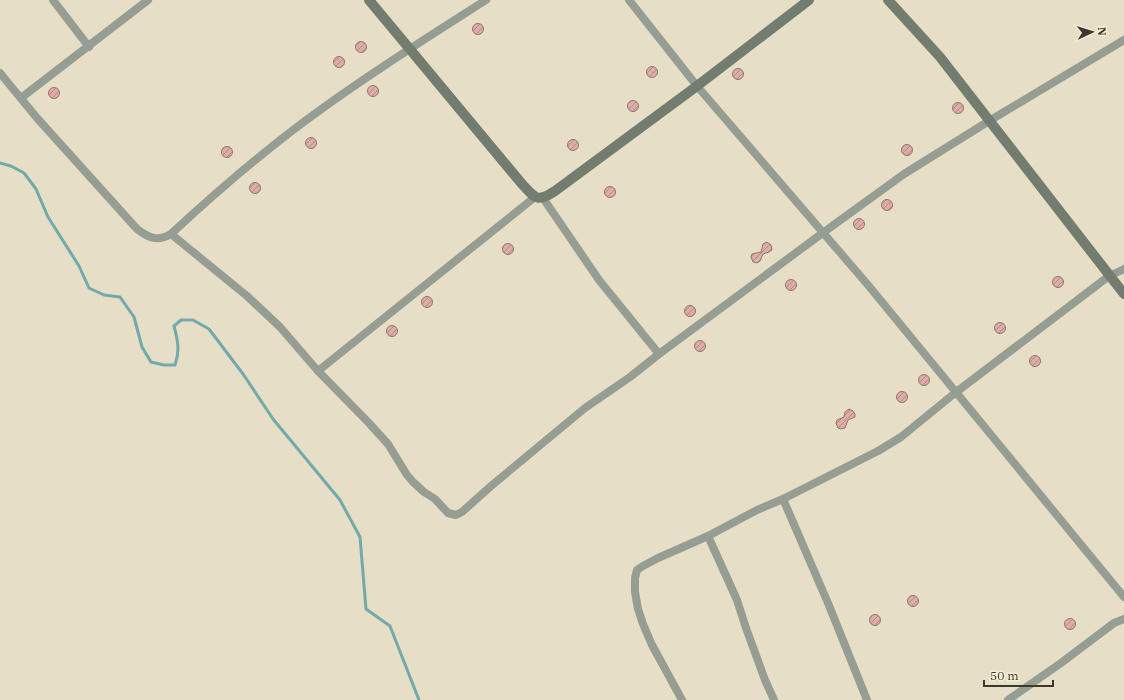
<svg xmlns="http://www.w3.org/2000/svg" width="1124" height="700" viewBox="0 0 1124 700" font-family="'IBM Plex Serif',serif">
<defs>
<pattern id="building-hatch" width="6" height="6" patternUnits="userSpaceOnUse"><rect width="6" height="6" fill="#ddaca7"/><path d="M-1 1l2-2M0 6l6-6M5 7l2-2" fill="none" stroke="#b48d88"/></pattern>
</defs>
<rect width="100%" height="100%" fill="#e6dec5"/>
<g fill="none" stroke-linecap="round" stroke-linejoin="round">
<path stroke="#72a9ad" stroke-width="3" d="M0,163L11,166L24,173L36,189L48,217L79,266L89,288L104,295L120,297L134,317L142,347L151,362L164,365H175C180,351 178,341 174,326L181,320H193L209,329L243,374L273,419L340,500L360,537L366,609L390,626L419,700"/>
</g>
<g fill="url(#building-hatch)" stroke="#907572">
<circle cx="478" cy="29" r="5.5"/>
<circle cx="361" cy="47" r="5.5"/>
<circle cx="339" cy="62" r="5.5"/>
<circle cx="652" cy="72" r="5.5"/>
<circle cx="738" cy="74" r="5.5"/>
<circle cx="373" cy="91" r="5.5"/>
<circle cx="54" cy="93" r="5.5"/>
<circle cx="633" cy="106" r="5.5"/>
<circle cx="958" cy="108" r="5.5"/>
<circle cx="311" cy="143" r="5.5"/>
<circle cx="573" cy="145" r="5.5"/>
<circle cx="907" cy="150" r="5.5"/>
<circle cx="227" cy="152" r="5.5"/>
<circle cx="255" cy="188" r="5.5"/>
<circle cx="610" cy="192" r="5.5"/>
<circle cx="887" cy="205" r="5.5"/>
<circle cx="859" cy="224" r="5.5"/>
<path d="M767,242L771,245L772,250L769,252L763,254L760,261L757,263L753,262L751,257L752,254L761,252L763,244Z"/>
<circle cx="508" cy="249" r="5.5"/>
<circle cx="1058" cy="282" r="5.5"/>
<circle cx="791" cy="285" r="5.5"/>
<circle cx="427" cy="302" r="5.5"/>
<circle cx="690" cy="311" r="5.5"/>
<circle cx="1000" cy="328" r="5.5"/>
<circle cx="392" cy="331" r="5.5"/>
<circle cx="700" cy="346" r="5.5"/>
<circle cx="1035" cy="361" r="5.5"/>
<circle cx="924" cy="380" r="5.5"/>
<circle cx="902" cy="397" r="5.5"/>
<path d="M849,409L853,411L855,414V417L848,420L845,428L841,429L838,428L836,423L837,420L844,417L845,412Z"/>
<circle cx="913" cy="601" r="5.5"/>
<circle cx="875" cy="620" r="5.5"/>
<circle cx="1070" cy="624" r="5.5"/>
</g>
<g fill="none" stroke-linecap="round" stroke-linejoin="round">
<g stroke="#969d93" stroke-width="8">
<path d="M53,0L89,47"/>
<path d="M629,0L697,86L868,285L1124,597"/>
<path d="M0,73L37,118L137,229C149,238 157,242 171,234C213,195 258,156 305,121C363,78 425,39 486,0"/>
<path d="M21,98L148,0"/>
<path d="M543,198L599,280L659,354"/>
<path d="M171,234L247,296L280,327L318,371L368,422L388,444L407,475L413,482L424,492L435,499L448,513L456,515L462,512L491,486L585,408L630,377L659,354L824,232L904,174L989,121L1124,40"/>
<path d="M318,371L535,197"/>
<path d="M783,499L828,603L867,700"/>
<path d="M708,536L737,600L746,628L765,680L774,700"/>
<path d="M682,700L652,645L643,624L638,609L635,592V578L637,570L643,566L658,558L708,536L757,510L783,499L878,451L901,437L955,393L1109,276L1124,269"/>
<path d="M1008,700L1061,663L1114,623L1124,619"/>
</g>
<g stroke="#737d6f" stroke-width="10">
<path d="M369,0L522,184C535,198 537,203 555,191L697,86L809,0"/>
<path d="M888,0L940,57L1124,294"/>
</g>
</g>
<g transform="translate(1092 32) rotate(86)" stroke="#f3ecd2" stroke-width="3" paint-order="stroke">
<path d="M0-3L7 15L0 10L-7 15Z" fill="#3b382e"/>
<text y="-6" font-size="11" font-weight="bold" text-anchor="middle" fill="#3b382e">N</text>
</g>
<path d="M984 680v6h69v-6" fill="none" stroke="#3b382e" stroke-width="2"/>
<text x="990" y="680" font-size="12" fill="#3b382e" stroke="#f3ecd2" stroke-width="3" paint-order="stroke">50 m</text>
</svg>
